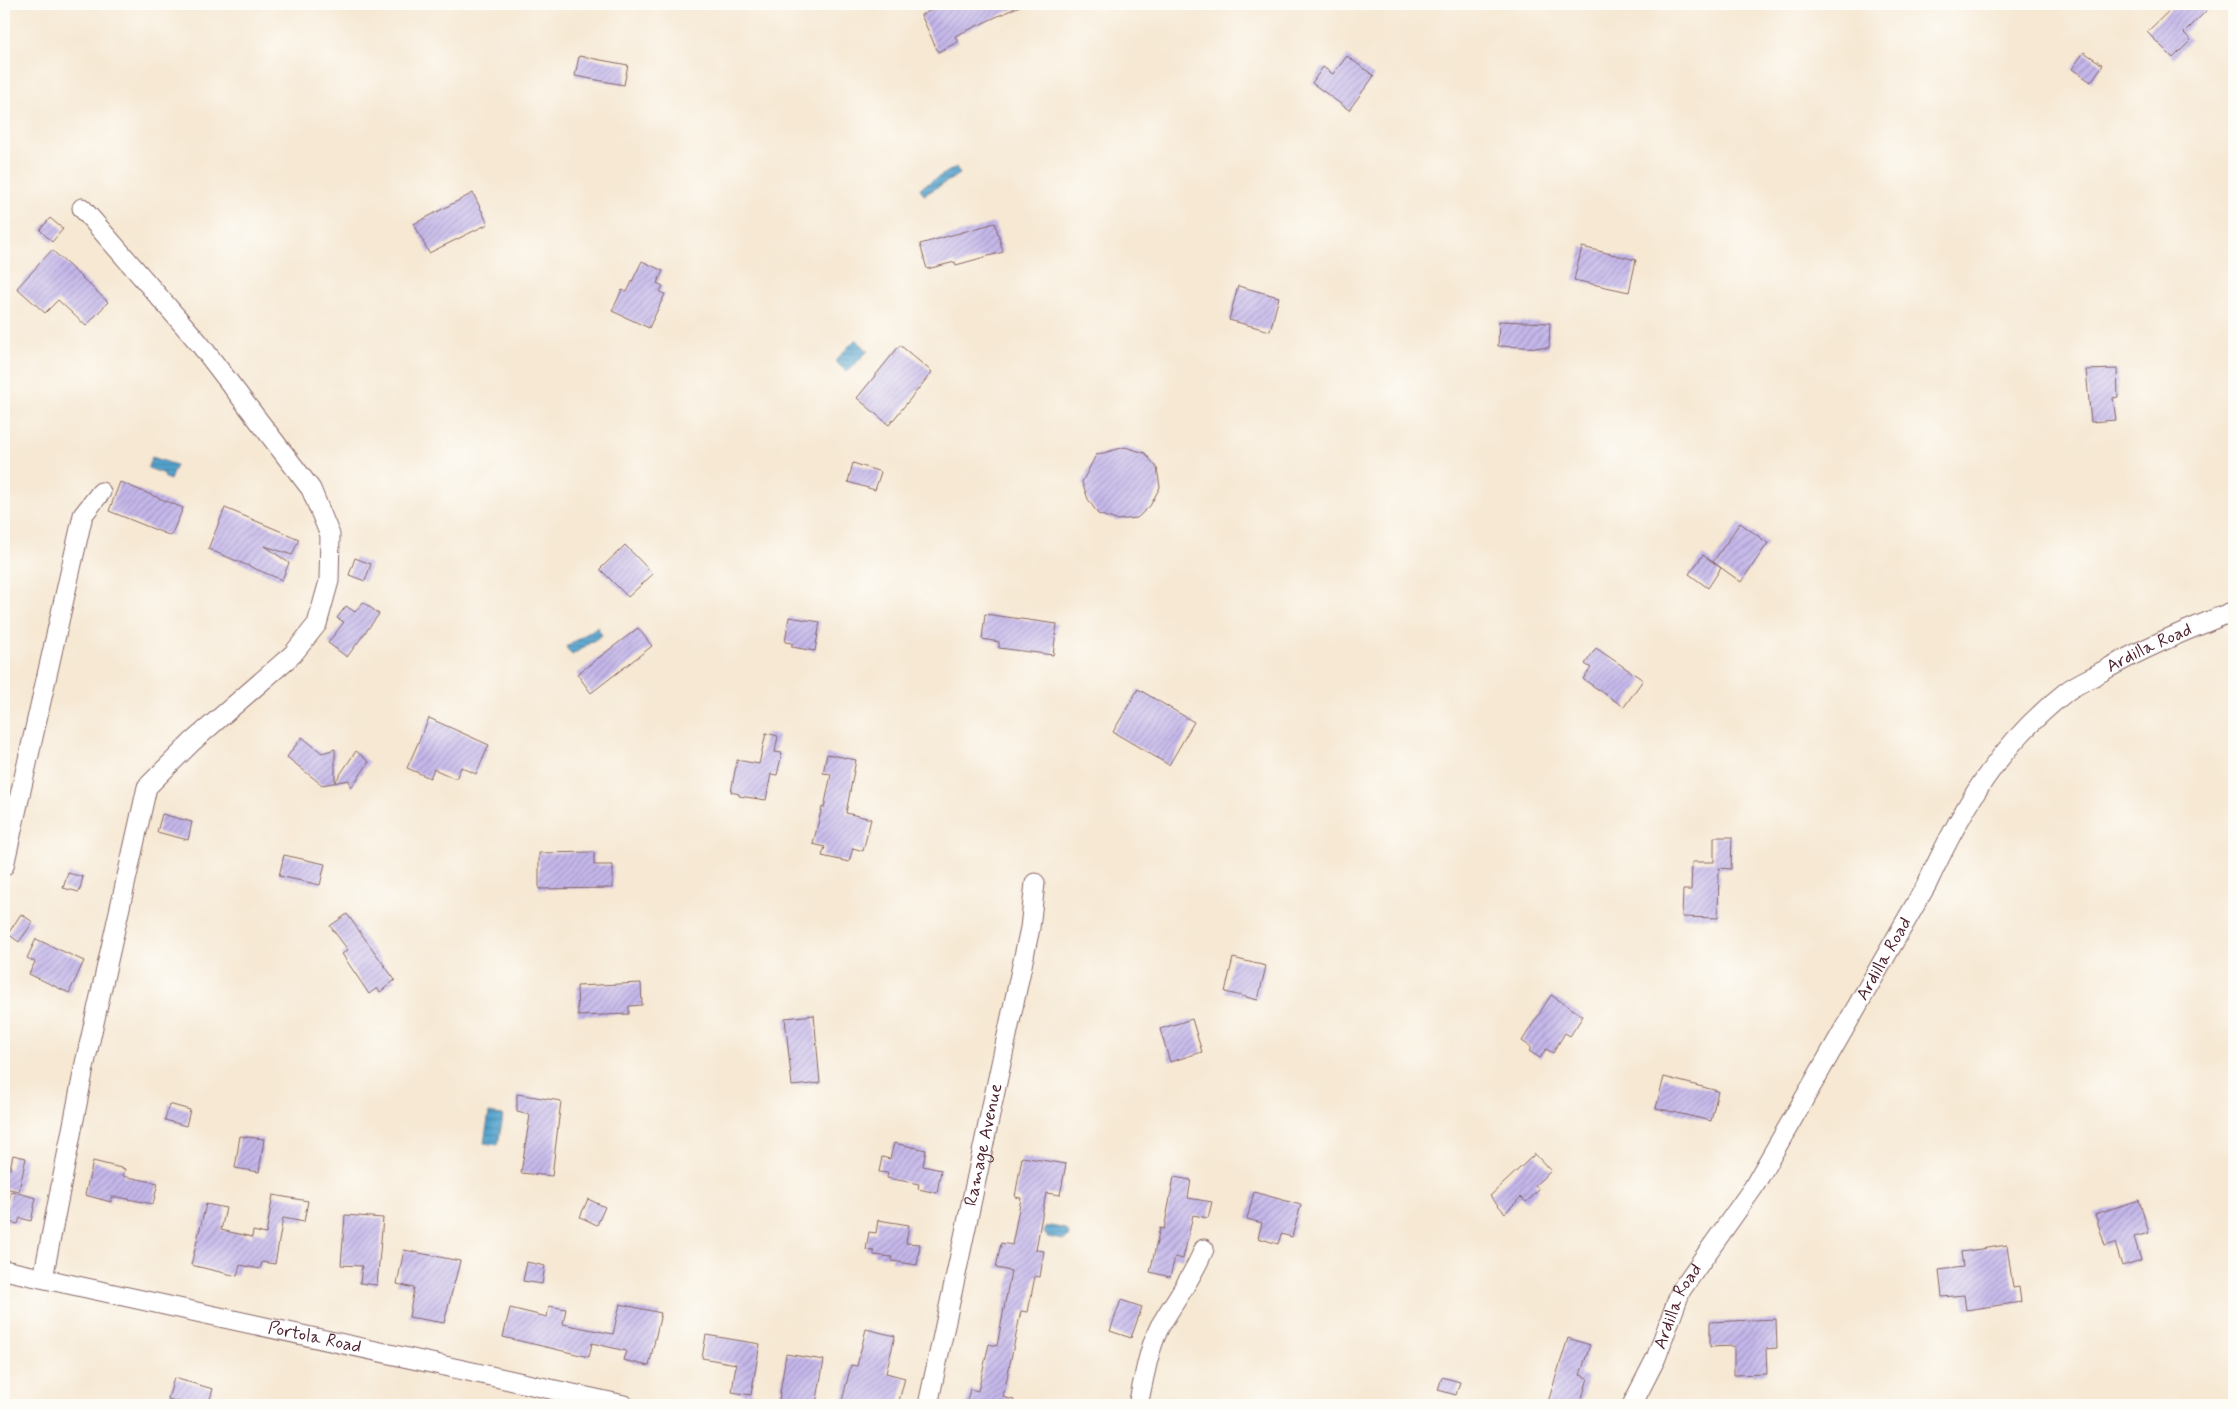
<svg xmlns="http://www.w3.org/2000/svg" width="2238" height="1409" viewBox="0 0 2238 1409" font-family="Mynerve,sans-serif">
<defs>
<pattern id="water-rules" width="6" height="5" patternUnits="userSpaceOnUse" patternTransform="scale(1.25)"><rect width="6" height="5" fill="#52a3cd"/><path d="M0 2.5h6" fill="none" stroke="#4684a7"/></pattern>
<pattern id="building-hatch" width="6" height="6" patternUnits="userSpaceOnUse" patternTransform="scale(1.25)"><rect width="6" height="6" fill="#c5b8eb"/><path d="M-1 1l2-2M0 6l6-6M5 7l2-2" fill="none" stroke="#a295bf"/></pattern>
</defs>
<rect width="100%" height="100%" fill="#fdfcf7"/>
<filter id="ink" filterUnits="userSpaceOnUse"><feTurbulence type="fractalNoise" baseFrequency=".02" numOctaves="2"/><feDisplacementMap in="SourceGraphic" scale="10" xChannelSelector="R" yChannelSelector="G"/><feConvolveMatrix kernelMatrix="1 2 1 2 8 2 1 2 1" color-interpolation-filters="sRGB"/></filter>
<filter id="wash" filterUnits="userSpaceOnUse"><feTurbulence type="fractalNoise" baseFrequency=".0096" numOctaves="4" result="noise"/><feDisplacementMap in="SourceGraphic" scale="20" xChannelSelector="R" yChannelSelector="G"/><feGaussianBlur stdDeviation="1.12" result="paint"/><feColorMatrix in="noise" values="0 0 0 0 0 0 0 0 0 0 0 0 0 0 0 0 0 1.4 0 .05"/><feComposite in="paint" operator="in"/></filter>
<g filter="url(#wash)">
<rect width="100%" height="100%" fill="#f6e8d3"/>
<g fill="url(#water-rules)" stroke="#4e617c">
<path d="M956,167L960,174L924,195L920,188Z"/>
<path d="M856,339L868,351L847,372L835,361Z"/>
<path d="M152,457L176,465L170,480L164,477L165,474L148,468Z"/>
<path d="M597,627L602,635L572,655L566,647Z"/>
<path d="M489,1113L503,1115L498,1145L484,1143Z"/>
<path d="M1051,1226L1066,1229L1069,1233L1068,1237L1064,1240L1047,1237L1044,1232L1046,1228Z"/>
</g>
<g id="blocks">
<g fill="url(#building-hatch)">
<path d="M945,4H1024L955,36L958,42L938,52L921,15Z"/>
<path d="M2176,4H2213L2184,33L2191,40L2173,58L2147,32Z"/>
<path d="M2084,52L2103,65L2091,82L2072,69Z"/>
<path d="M579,56L628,65L624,85L575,76Z"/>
<path d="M1347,56L1374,76L1349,110L1312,83L1323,67L1333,74Z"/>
<path d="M473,193L488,224L429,253L414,224Z"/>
<path d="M50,218L63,229L52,242L40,230Z"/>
<path d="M995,223L1003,252L956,265L955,262L927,269L920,244Z"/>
<path d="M1582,247L1636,260L1629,292L1574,280Z"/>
<path d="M52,250L108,302L86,326L58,300L45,313L17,288Z"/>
<path d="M642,261L663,271L657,283L663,286L660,292L665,294L649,328L612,311L622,290L627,292Z"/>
<path d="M1238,286L1279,297L1270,331L1229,320Z"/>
<path d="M1499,321L1550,323L1549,348L1498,346Z"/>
<path d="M900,345L932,372L889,425L857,398Z"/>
<path d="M2117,369L2118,397L2113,398L2116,420L2091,422L2086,370Z"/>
<path d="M1125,447L1145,453L1157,468L1160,487L1150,506L1137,518L1116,520L1098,514L1088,499L1082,482L1096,455Z"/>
<path d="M853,463L881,472L875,490L848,482Z"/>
<path d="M120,482L183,508L171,536L109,511Z"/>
<path d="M225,508L299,539L292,555L265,546L289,563L282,580L208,549Z"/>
<path d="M1740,523L1768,543L1741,582L1713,562Z"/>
<path d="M625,545L653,574L628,597L600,569Z"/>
<path d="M1703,555L1721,568L1708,588L1689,574Z"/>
<path d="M355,558L371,564L365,581L349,575Z"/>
<path d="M363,602L379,614L347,657L328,643L344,622L337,618L346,606L355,612Z"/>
<path d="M985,614L1057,624L1053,655L999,648V642L982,639Z"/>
<path d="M789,617L820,622L815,651L792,647V643L785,642Z"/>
<path d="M638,628L652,646L591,693L577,674Z"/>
<path d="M1596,648L1643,680L1624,707L1583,679L1591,668L1585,664Z"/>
<path d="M1138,689L1194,722L1169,765L1113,732Z"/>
<path d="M429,718L489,745L476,774L461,767L456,779L434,769L430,778L407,768Z"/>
<path d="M766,733L778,736L775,752L782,753L777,775L771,774L766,800L739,796V794L731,792L737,760L759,764Z"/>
<path d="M302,737L322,753L335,749V782L356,751L369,762L351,788L349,780L322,785L287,757Z"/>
<path d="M827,754L856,760L846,813L871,819L863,851L853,848L849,862L822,856L825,847L813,844L822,807L824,808L831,774L823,773Z"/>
<path d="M162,814L192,822L188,840L157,832Z"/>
<path d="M1714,837H1732L1731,869L1719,868L1718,918L1682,917L1683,890H1691L1692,862H1714Z"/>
<path d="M594,852V865H613V888L539,889V853Z"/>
<path d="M284,855L325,864L320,885L279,876Z"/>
<path d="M68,873L83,877L79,892L63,888Z"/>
<path d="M21,914L33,922L19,942L8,934Z"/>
<path d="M347,914L395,980L380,992L377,988L369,994L342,954L348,950L330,926Z"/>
<path d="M36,939L84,961L69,993L29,974L35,962L27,958Z"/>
<path d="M1233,958L1266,966L1258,1000L1225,992Z"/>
<path d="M641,983L642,1005L629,1006V1014L578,1016L577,986Z"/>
<path d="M1551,995L1583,1016L1570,1036L1565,1033L1553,1053L1546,1049L1540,1058L1529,1051L1531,1047L1522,1041Z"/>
<path d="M814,1015L820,1083L792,1086L785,1018Z"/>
<path d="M1192,1019L1202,1052L1170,1062L1160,1029Z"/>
<path d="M1664,1077L1718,1091L1711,1121L1656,1108Z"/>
<path d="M517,1094L561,1101L552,1176L521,1173L530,1115L517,1112Z"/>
<path d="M169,1104L190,1110L186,1126L165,1120Z"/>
<path d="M240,1136L264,1139L259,1172L235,1168Z"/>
<path d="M894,1143L926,1150L923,1166L941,1170L937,1193L918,1189L919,1184L887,1178L888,1173L879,1172L882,1157L890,1159Z"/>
<path d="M1535,1154L1551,1171L1535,1185L1539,1190L1526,1202L1521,1197L1505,1213L1490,1196Z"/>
<path d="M13,1155L26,1158L19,1191L4,1188V1167L10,1169Z"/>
<path d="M1022,1157L1066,1164L1060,1195L1046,1193L1036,1250L1044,1251L1040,1277L1035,1276L1028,1312L1021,1311L1003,1397L1014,1400L1013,1405H966L970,1389L978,1391L989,1344L997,1346L1011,1271L996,1268L1001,1243L1012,1245L1021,1198L1015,1197Z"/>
<path d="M93,1161L125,1169L123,1176L158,1183L153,1204L118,1197H111V1202L85,1195Z"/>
<path d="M1174,1177L1191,1180L1188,1198L1212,1202L1208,1218L1193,1215L1183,1259L1175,1257L1170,1277L1150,1272L1160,1228L1164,1229Z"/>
<path d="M11,1191L36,1198L31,1221L20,1218L18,1224L4,1221Z"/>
<path d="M1254,1192L1301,1205L1292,1237L1281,1234L1278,1244L1258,1238L1262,1223L1247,1219Z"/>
<path d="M273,1195L308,1201L304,1222L283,1218L275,1264L262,1262L260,1269L240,1265L237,1276L191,1265L206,1204L226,1208L221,1230L252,1237L253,1231L266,1234Z"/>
<path d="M588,1199L605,1207L597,1225L580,1217Z"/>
<path d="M2139,1200L2149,1233L2134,1237L2141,1260L2122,1266L2115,1243L2105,1246L2095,1214Z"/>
<path d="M345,1215L383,1218L377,1285L360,1283L362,1266L341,1265Z"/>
<path d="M878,1220L909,1225L906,1243L920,1244L917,1265L892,1261V1257L874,1255V1251L866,1250L869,1232L876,1233Z"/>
<path d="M2007,1245L2013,1288L2019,1287L2021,1302L1966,1310L1964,1295L1942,1297L1939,1270L1963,1267L1961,1252Z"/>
<path d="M404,1250L460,1261L444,1323L409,1317L414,1288L397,1284Z"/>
<path d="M527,1262L545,1266L542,1284L523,1281Z"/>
<path d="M1121,1300L1142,1307L1131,1338L1110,1331Z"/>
<path d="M620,1304L661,1313L649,1366L623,1360L626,1351L592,1343L589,1357L503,1337L510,1308L547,1317L549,1306L566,1309L563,1324L613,1334Z"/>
<path d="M1776,1319L1777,1348L1766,1349L1767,1374L1734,1375V1346L1710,1347V1322Z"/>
<path d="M866,1329L895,1336L886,1373L905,1378L898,1405L882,1402L881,1405H841L851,1365L857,1366Z"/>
<path d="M706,1335L760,1344L751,1395L732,1392L736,1364L702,1358Z"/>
<path d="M1568,1338L1590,1345L1580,1375L1588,1378L1580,1405H1547Z"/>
<path d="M786,1354L824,1360L816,1405L779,1400Z"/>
<path d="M1442,1377L1460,1382L1456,1395L1438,1390Z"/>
<path d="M174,1378L213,1389L208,1405H191L168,1399Z"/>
</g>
</g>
</g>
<g filter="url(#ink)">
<use href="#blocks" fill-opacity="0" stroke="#866566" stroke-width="1"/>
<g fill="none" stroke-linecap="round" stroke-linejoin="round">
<g stroke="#866566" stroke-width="21">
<g id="minor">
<path d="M4,866L83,515L101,492"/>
<path id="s1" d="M4,1270L624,1405"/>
<path d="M43,1278L85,1063L147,787L192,742L293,654L317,624L329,581L330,535L311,489L199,343L82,208"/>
<path id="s2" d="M928,1405L1030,928L1035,883"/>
<path d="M1138,1405C1144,1379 1148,1350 1160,1326C1175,1300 1193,1277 1204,1249"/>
<path id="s3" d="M1632,1405L1656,1358L1681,1290L1753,1188L1927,884C1963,806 1998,746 2066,692C2075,685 2086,680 2096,675C2140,649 2187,630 2234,611"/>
</g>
</g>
<use href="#minor" stroke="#fff" stroke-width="19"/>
</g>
</g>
<g text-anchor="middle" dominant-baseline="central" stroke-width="4" stroke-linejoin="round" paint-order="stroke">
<g font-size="18" fill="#4a1f2b" stroke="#fdfcf7">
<text stroke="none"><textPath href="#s3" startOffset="934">Ardilla Road</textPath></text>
<text stroke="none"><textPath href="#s3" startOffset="514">Ardilla Road</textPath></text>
<text stroke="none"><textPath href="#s2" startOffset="266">Ramage Avenue</textPath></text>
<text stroke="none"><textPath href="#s3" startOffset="109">Ardilla Road</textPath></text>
<text stroke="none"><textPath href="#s1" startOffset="318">Portola Road</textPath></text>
</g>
</g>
<rect width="2238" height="1409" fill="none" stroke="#fdfcf7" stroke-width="20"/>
</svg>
